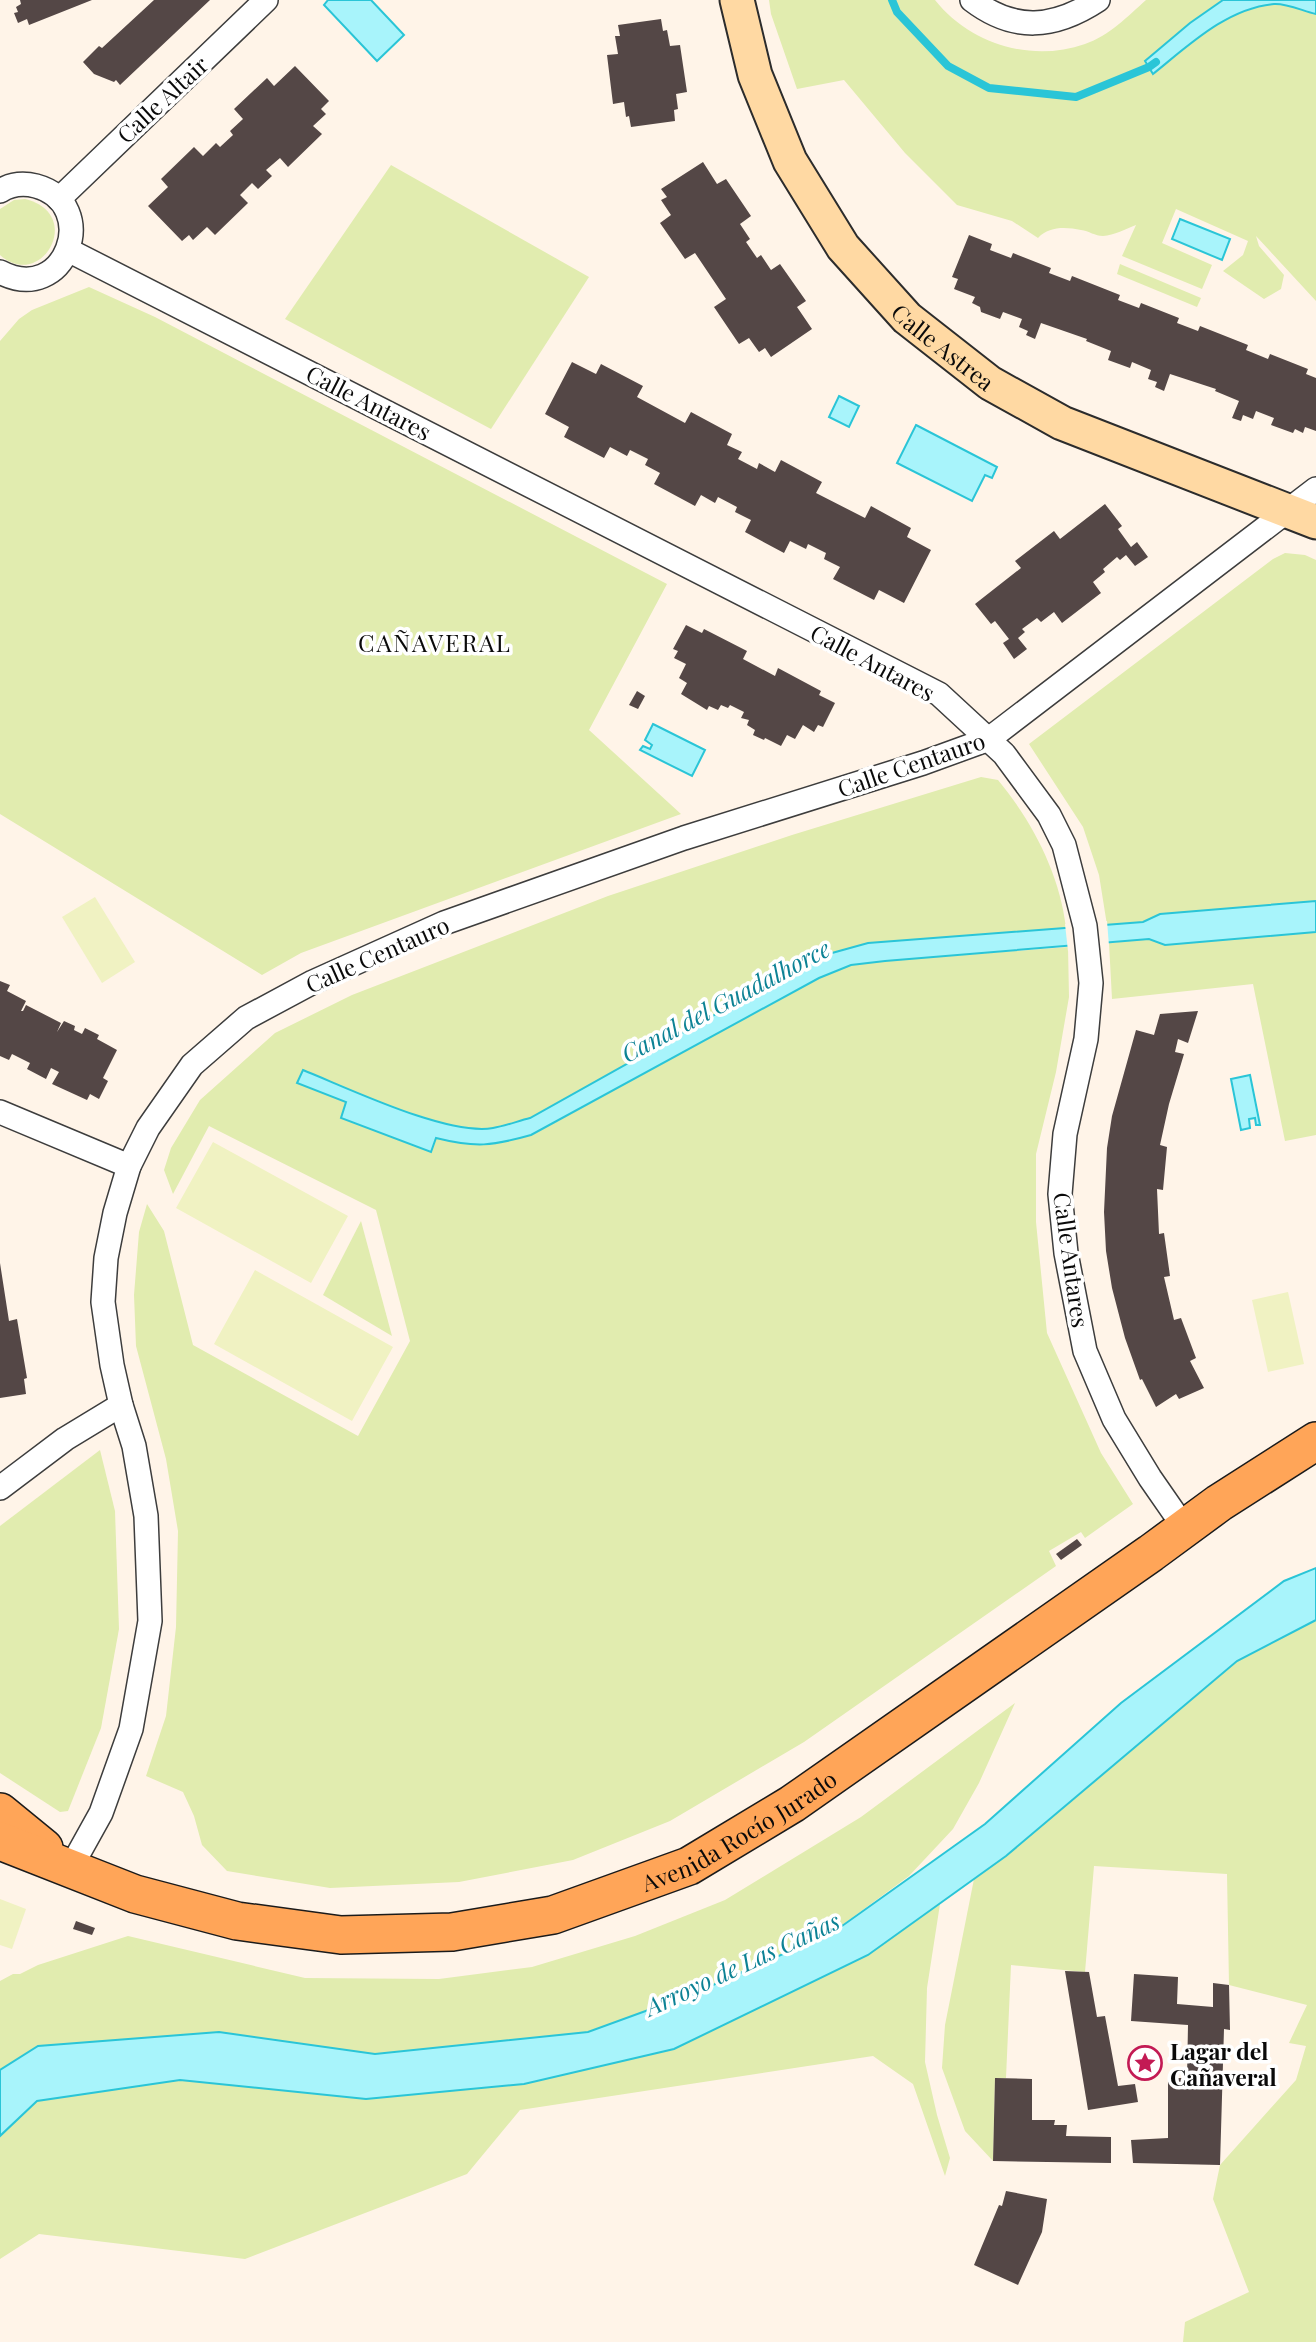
<svg xmlns="http://www.w3.org/2000/svg" width="1316" height="2342" viewBox="0 0 1316 2342" font-family="'Playfair Display',serif">
<rect width="100%" height="100%" fill="#fff4e8"/>
<g fill="#e1ecaf">
<path d="M769,0H935C970,44 1031,63 1085,44C1109,36 1128,16 1146,0H1316V301L1256,236L1259,246L1284,275L1281,289L1264,299L1223,271L1243,255L1248,241L1176,209L1162,243L1212,265L1202,289L1122,256L1136,225C1126,229 1114,235 1103,236C1095,236 1089,231 1081,230C1066,227 1049,226 1038,238L1012,221L957,205L905,153L844,80L797,89L771,14Z"/>
<path d="M391,165L589,277L491,429L285,319Z"/>
<path d="M25,199C86,214 41,292 0,255V209L14,200Z"/>
<path d="M1120,264L1201,298L1197,307L1117,274Z"/>
<path d="M89,287L155,317L667,584L589,730L681,814L301,953L262,975L0,814V341L19,319L32,310Z"/>
<path d="M1285,553L1305,555L1316,560V901L1160,914L1143,922L1107,925L1099,875L1083,827L1029,744L1273,559Z"/>
<path d="M981,777L998,780C1032,821 1060,874 1066,928L868,943L832,953L529,1118C518,1121 505,1126 493,1128C447,1136 348,1088 303,1070L298,1083L347,1102L342,1118L431,1151L436,1138C476,1148 492,1146 532,1135L819,978L851,965L885,961L1068,947L1069,997L1056,1072L1036,1154V1222L1047,1333L1101,1453L1133,1504L1085,1538L1081,1532L1049,1551L1056,1566L804,1742L670,1821L573,1860L459,1882L330,1888L227,1871L202,1845L194,1816L183,1792L146,1776L166,1716L176,1627L178,1531L166,1459L136,1346L134,1295L139,1232L147,1204L164,1231L193,1345L358,1436L410,1341L376,1210L209,1126L173,1194L164,1170L171,1148L200,1100L275,1033L352,995L608,896L792,835Z"/>
<path d="M1316,932V1135L1285,1141L1253,984L1112,999L1109,943L1149,939L1165,945Z"/>
<path d="M361,1221L392,1336L323,1295Z"/>
<path d="M100,1450L115,1511L119,1629L101,1728L68,1811L60,1812L0,1773V1526Z"/>
<path d="M1316,1620V2342H1183L1185,2322L1249,2292L1213,2199L1220,2165L1296,2080L1306,2046L1289,2043L1307,2005L1229,1985L1227,1874L1094,1866L1085,1972L1011,1965L1006,2078H995L993,2161L965,2131L942,2068L945,2025L974,1879L1006,1856L1237,1661Z"/>
<path d="M1015,1703L979,1783L953,1829L909,1876L834,1931L695,1993L588,2032L375,2054L219,2032L38,2046L0,2070V1981L13,1974H20L38,1965L128,1936L305,1978L439,1979L532,1967L635,1936L725,1900L861,1817Z"/>
<path d="M940,1904L927,1988L925,2062L937,2115L950,2158L945,2176L913,2084L873,2056L520,2110L467,2174L245,2259L39,2234L0,2259V2136L37,2101L180,2080L366,2099L524,2084L674,2049L868,1955Z"/>
</g>
<g fill="#f0f2c2">
<path d="M95,897L135,962L102,983L62,917Z"/>
<path d="M213,1142L348,1216L311,1283L176,1208Z"/>
<path d="M255,1270L393,1347L352,1421L214,1344Z"/>
<path d="M1288,1292L1304,1364L1268,1372L1252,1300Z"/>
<path d="M0,1899L26,1909L12,1949L0,1945Z"/>
</g>
<g fill="#a8f4fb" stroke="#2ac5d7" stroke-width="2">
<path d="M328,0H371L404,35L377,61L324,5Z"/>
<path d="M1223,0H1316V14C1303,11 1286,3 1274,4C1227,8 1188,46 1153,74L1145,61L1190,23Z"/>
<path d="M1180,219L1230,239L1222,260L1172,239Z"/>
<path d="M839,396L859,406L849,427L829,417Z"/>
<path d="M916,425L997,467L992,478L985,475L972,501L897,463Z"/>
<path d="M653,724L705,750L692,776L640,750L643,746L650,749L652,745L645,740Z"/>
<path d="M1316,901V932L1165,945L1149,939L885,961L851,965L819,978L531,1135C492,1146 476,1148 436,1138L431,1152L341,1118L346,1102L297,1083L303,1070C348,1088 447,1136 493,1128C505,1126 518,1121 530,1118L741,1000L832,953L868,943L1143,922L1160,914Z"/>
<path d="M1250,1075L1260,1125H1256L1255,1118L1249,1119L1250,1128L1241,1130L1231,1079Z"/>
<path d="M1316,1568V1620L1237,1661L1006,1856L868,1955L674,2049L524,2084L366,2099L180,2080L37,2101L0,2136V2070L38,2046L219,2032L375,2054L588,2032L695,1993L835,1931L985,1824L1121,1703L1284,1581Z"/>
</g>
<path fill="#fff4e8" d="M1107,921L1109,946L1068,951L1065,924Z"/>
<g fill="none" stroke-linecap="round" stroke-linejoin="round">
<path stroke="#2ac5d7" stroke-width="8" d="M892,0L897,12L948,66L989,88L1076,97L1149,67L1156,62"/>
</g>
<g fill="#544746">
<path d="M20,0H92L29,25L27,19L18,23L14,13L18,12L16,7L21,4Z"/>
<path d="M154,0H210L120,85L116,80L114,82L94,74L83,62L99,46L102,48Z"/>
<path d="M661,19L663,31L667,30L670,46L680,45L687,92L676,94L678,109L674,110L675,121L631,127L629,116L626,117L624,102L613,104L607,55L618,54L615,36H620L618,25Z"/>
<path d="M295,66L329,101L321,109L326,114L313,126L322,134L288,167L280,158L266,170L272,176L258,189L252,183L240,195L248,203L215,235L207,227L193,240L189,235L182,241L148,206L168,187L161,179L194,147L203,156L216,143L220,147L233,135L230,131L243,119L234,109L267,78L274,86Z"/>
<path d="M703,162L717,184L726,179L751,216L740,224L750,239L746,242L757,258L761,255L771,270L780,264L806,301L797,307L812,329L771,357L765,348L759,352L749,338L739,344L714,307L726,299L695,253L685,259L660,223L671,215L661,200L667,197L661,189Z"/>
<path d="M969,235L992,244L990,250L1011,258L1013,253L1051,268L1049,273L1070,281L1072,276L1120,295L1118,300L1139,308L1141,303L1179,318L1177,323L1198,331L1200,326L1248,345L1246,350L1268,359L1270,354L1308,369L1306,374L1316,378V431L1305,427L1303,433L1295,429L1293,433L1271,425L1274,418L1256,411L1253,419L1243,415L1241,421L1232,418L1239,401L1215,391L1216,389L1170,374L1164,391L1155,387L1157,382L1148,379L1151,370L1132,362L1130,368L1108,360L1111,351L1086,341L1087,339L1041,323L1035,339L1026,335L1028,331L1019,327L1022,319L1003,312L1000,319L981,312L980,307L972,303L975,297L954,289L958,279L952,277Z"/>
<path d="M572,362L596,374L601,364L643,386L637,397L685,423L691,412L732,434L727,445L742,452L738,459L757,469L759,463L775,472L781,460L822,482L816,493L865,518L871,506L911,528L907,537L931,550L904,603L879,590L874,600L833,579L840,567L824,559L826,553L808,544L806,549L790,541L784,553L745,532L751,520L735,512L737,507L718,497L715,503L701,495L695,506L654,484L660,473L645,465L648,459L630,450L627,456L610,447L604,458L564,437L569,427L545,414Z"/>
<path d="M1105,504L1122,526L1118,529L1131,547L1137,542L1148,557L1135,566L1126,555L1120,560L1117,557L1103,569L1105,572L1093,582L1101,593L1062,623L1054,612L1041,622L1037,618L1022,629L1025,632L1018,638L1027,649L1014,659L1003,643L1009,639L995,621L991,624L975,604L1021,568L1015,561L1054,531L1060,539Z"/>
<path d="M686,625L702,633L704,629L747,651L743,659L775,676L778,668L821,691L819,695L835,703L823,727L818,725L814,732L803,725L795,739L787,735L781,746L765,738L764,740L753,735L755,730L747,725L749,720L741,718L744,712L730,705L728,708L721,705L718,710L709,706L707,710L681,694L687,683L679,678L686,664L674,658L678,651L673,649Z"/>
<path d="M637,691L645,696L638,709L629,705Z"/>
<path d="M0,981L10,985L7,991L26,1001L21,1011H23L26,1005L61,1023L57,1032L64,1021L75,1026L74,1030L82,1034L85,1028L99,1035L97,1039L117,1050L103,1078L108,1081L99,1099L90,1094L87,1100L52,1084L59,1072L51,1068L46,1079L27,1069L30,1063L12,1054L9,1060L0,1056Z"/>
<path d="M1198,1011L1188,1043L1178,1039L1175,1052L1184,1054L1169,1104L1160,1145L1167,1147L1163,1190L1157,1189L1159,1234L1164,1233L1170,1276L1164,1277L1174,1320L1181,1318L1196,1358L1190,1361L1204,1388L1179,1399L1176,1394L1156,1407L1142,1379L1140,1380L1125,1338L1112,1288L1106,1251L1104,1212L1107,1148L1112,1116L1136,1030L1154,1035L1160,1014Z"/>
<path d="M0,1263L9,1321L17,1319L27,1378L24,1379L26,1394L0,1398Z"/>
<path d="M1077,1539L1082,1545L1061,1560L1056,1554Z"/>
<path d="M76,1921L95,1928L92,1935L73,1929Z"/>
<path d="M1065,1971L1089,1972L1097,2017L1105,2016L1118,2086L1135,2084L1138,2102L1088,2110Z"/>
<path d="M1134,1974L1178,1977L1177,2004L1213,2007V1983L1229,1985L1230,2030L1224,2029L1220,2165L1133,2163L1131,2140L1168,2138V2078H1187L1188,2025L1131,2021Z"/>
<path d="M995,2078L1032,2079V2120H1055L1054,2125H1067L1066,2136L1111,2137V2163L993,2161Z"/>
<path d="M1006,2191L1047,2199L1042,2232L1018,2285L974,2265L999,2205L1002,2206Z"/>
</g>
<g fill="none" stroke-linecap="round" stroke-linejoin="round">
<g stroke="#3d3d3d" stroke-width="26">
<g id="street">
<path d="M972,0C1014,32 1054,29 1098,0"/>
<path d="M0,191C11,184 24,183 36,186C102,204 66,307 0,272"/>
<path d="M59,199L266,0"/>
<path d="M68,250L939,694L1004,754L1049,815L1064,845L1085,926L1091,983L1086,1039L1065,1134L1060,1194L1066,1253L1085,1351L1114,1419L1150,1478L1184,1527"/>
<path d="M0,1112L129,1166"/>
<path d="M0,1488L65,1439L121,1405"/>
<path d="M71,1867L101,1813L131,1729L150,1621L146,1516L134,1446L121,1405L112,1365L103,1302L106,1258L115,1213L129,1166L148,1128L192,1065L246,1018L313,982L444,923L684,838L923,763L989,739L1316,489"/>
</g>
</g>
<g stroke="#2c2c2c" stroke-width="37">
<g id="secondary">
<path id="s1" d="M737,0L755,75L790,161L843,247L907,318L990,383L1062,423L1316,522"/>
</g>
</g>
<g stroke="#1b1b1b" stroke-width="40">
<g id="primary">
<path d="M0,1812L44,1848"/>
<path id="s2" d="M0,1841L135,1894L237,1921L341,1935L452,1932L553,1915L689,1866L792,1804L1151,1553L1219,1503L1316,1441"/>
</g>
</g>
<use href="#street" stroke="#fff" stroke-width="23"/>
<use href="#secondary" stroke="#ffd9a3" stroke-width="33"/>
<use href="#primary" stroke="#ffa558" stroke-width="37"/>
</g>
<defs>
<g id="sight-ring" transform="scale(1.75)"><circle r="9.5" fill="#fff" stroke="#c31a54" stroke-width="1.5"/><path d="M0-6L1.8-2.2L6-1.7L2.9 1.2L3.7 5.4L0 3.3L-3.7 5.4L-2.9 1.2L-6-1.7L-1.8-2.2Z" fill="#c31a54"/></g>
</defs>
<g fill-rule="evenodd">
<use href="#sight-ring" x="1145" y="2063"/>
</g>
<g text-anchor="middle" dominant-baseline="central" stroke-width="7" stroke-linejoin="round" paint-order="stroke">
<g font-size="23" fill="#0a0a0a" stroke="#fff">
<text transform="translate(162 99) rotate(-43)">Calle Altair</text>
<text stroke="none"><textPath href="#s1" startOffset="413">Calle Astrea</textPath></text>
<text transform="translate(369 402) rotate(27)">Calle Antares</text>
<text transform="translate(873 662) rotate(28)">Calle Antares</text>
<text transform="translate(911 764) rotate(-19)">Calle Centauro</text>
<text transform="translate(377 954) rotate(-24)">Calle Centauro</text>
<text transform="translate(1072 1260) rotate(82)">Calle Antares</text>
<text stroke="none"><textPath href="#s2" startOffset="774">Avenida Rocío Jurado</textPath></text>
</g>
<g font-size="23" font-weight="bold" fill="#0a0a0a" stroke="#fff" text-anchor="start">
<text x="1170" y="2050">Lagar del<tspan x="1170" dy="26">Cañaveral</tspan></text>
</g>
<g font-size="24" letter-spacing="2" fill="#0a0a0a" stroke="#fff">
<text x="435" y="642">CAÑAVERAL</text>
</g>
<g font-size="24" font-style="italic" fill="#0c8295" stroke="#fff">
<text transform="translate(725 1000) rotate(-28)">Canal del Guadalhorce</text>
<text transform="translate(742 1963) rotate(-25)">Arroyo de Las Cañas</text>
</g>
</g>
</svg>
